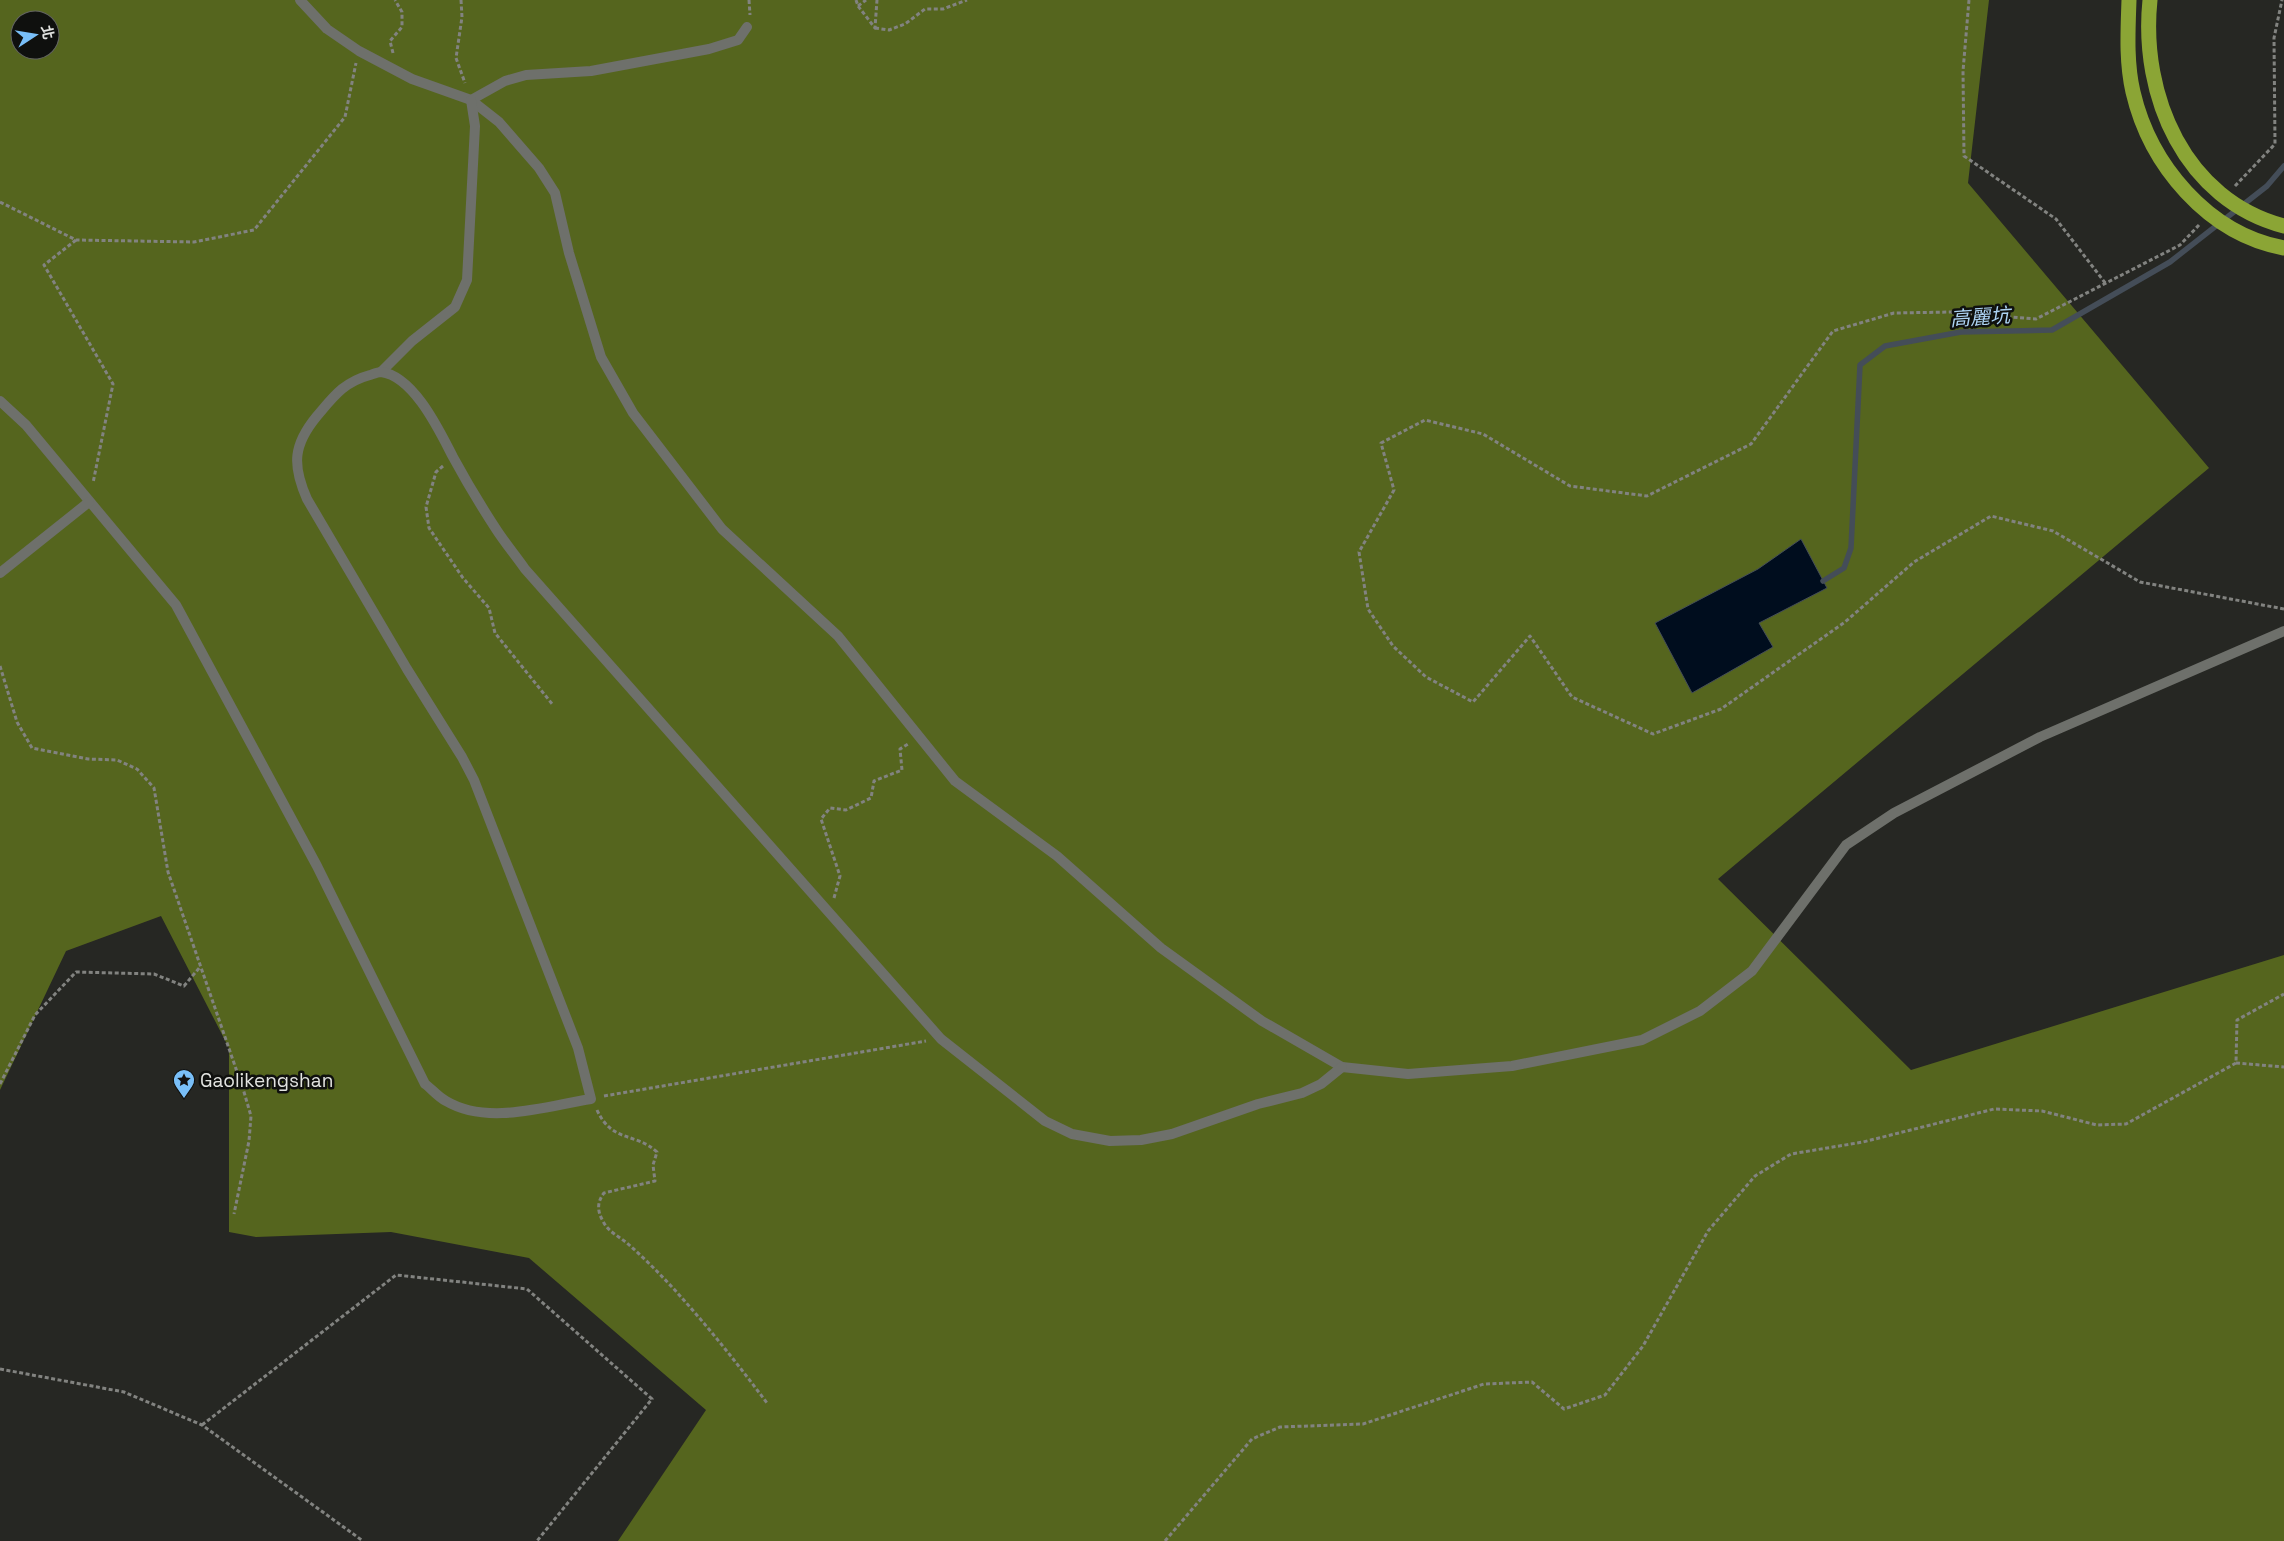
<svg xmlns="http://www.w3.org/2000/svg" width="2284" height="1541" viewBox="0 0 2284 1541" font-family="'Space Grotesk','Noto Sans TC',sans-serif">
<rect width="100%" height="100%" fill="#262723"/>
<path fill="#55651e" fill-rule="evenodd" d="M0,0H1989L1968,183L2209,468L1718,879L1911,1070L2284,955V1541H618L706,1410L529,1258L391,1232L256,1237L229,1232V1048L161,916L66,951L0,1090ZM20,20H50V50H20Z"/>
<path fill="#000d1e" stroke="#444d58" d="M1801,539L1827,588L1759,623L1773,647L1692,693L1655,623L1758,569Z"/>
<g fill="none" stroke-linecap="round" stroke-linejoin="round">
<path stroke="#444d58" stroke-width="5.5" d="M1823,581L1844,568L1851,548L1860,365L1885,346L1961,332L2052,330L2170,262L2267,186L2284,166"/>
<g stroke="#828380" stroke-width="3" stroke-dasharray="4 2.5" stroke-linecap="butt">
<path d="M461,0L462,17L456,58L465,83"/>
<path d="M749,0L750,15"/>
<path d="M856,0L858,6L875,28L877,0"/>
<path d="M1969,0L1963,71L1964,156L2056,219L2106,284"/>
<path d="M858,6L866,0"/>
<path d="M875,28L889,30L905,24L925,9H943L967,0"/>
<path d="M393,53L390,41L402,27V12L395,0"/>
<path d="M2235,186L2275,144L2274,38L2282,0"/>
<path d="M0,202L76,240L194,242L254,230L345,117L356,63"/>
<path d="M2199,225L2180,245L2036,319L1951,312L1894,313L1833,331L1751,444L1647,496L1570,486L1483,434L1425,420L1381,443L1394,490L1359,552L1368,609L1393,646L1426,677L1473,702L1530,636L1572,697L1653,734L1721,709L1845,622L1914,562L1991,516L2053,531L2140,582L2284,609"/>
<path d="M76,240L44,265L113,384L93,483"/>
<path d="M443,466L436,472L426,507L429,528L463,578L489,608L495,633L553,705"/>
<path d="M0,666L17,722L32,748L88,759L117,760L137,769L154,788L168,872L244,1092L251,1116L249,1141L234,1214"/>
<path d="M834,898L840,876L821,819L830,808L846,810L871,798L874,781L902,770L900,749L908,744"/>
<path d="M2236,1063L2284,1067"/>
<path d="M0,1084L35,1015L76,972L154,974L184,986L200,967"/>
<path d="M604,1096L926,1041"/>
<path d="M597,1110C612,1143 635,1132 657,1152L653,1165L655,1181L604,1193C597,1202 597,1211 603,1221C608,1232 619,1236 628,1244C643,1257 658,1272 672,1287C706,1324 737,1363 767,1403"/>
<path d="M0,1369L124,1392L202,1425L363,1541"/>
<path d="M202,1425L396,1275L527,1289L652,1399L537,1541"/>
<path d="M1165,1541L1252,1439L1280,1427L1363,1424L1484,1384L1532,1382L1564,1409L1605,1395L1643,1346L1708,1231L1755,1176L1791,1154L1863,1142L1994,1109L2042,1111L2097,1125L2126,1124L2236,1063L2237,1020L2284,994"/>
</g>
<g stroke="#6e706b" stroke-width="10">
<path d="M300,0L327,29L359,51L412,79L471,100L499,122L539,168L555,193L569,253L601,357L633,413L722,529L838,636L955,781L1057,856L1161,948L1262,1021L1342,1067L1408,1074L1512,1066L1642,1040L1700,1011L1752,971L1846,845L1894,813L2040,737L2284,631"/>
<path d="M471,100L505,81L526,75L591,71L709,49L738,40L747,27"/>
<path d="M381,372L412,341L455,307L467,280L475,126L471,100"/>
<path d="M0,401L26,425L176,605L317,866L425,1084C432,1089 438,1097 446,1101C488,1126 546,1106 591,1099L578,1048L474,780L462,757L407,669L307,499C292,465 293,445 317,416C334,396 344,382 370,375C373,374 378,372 381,372C414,376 440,432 453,457C466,481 481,506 496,529C505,543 516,556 525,569L941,1039L1045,1121L1072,1134L1110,1141L1141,1140L1172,1134L1258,1104L1302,1093L1321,1084L1342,1067"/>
<path d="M0,573L89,502"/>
</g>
<g stroke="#8ba535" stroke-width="15">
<path d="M2129,0C2128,30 2126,62 2133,92C2150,165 2208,234 2284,248"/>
<path d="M2150,0C2140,96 2185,200 2284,226"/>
</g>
</g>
<defs>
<g id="sight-pin" transform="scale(1.125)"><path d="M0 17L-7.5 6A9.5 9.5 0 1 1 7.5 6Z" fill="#79bff8" stroke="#0f100e"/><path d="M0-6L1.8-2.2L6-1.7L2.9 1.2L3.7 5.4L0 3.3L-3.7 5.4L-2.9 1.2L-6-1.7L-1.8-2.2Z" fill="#111"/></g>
</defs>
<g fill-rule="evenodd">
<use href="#sight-pin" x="184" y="1080"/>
</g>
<g text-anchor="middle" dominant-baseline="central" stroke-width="5" stroke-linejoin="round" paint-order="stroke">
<g font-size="19" fill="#e2e3e0" stroke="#0f100e" text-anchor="start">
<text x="200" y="1080">Gaolikengshan</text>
</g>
<g font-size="20" font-style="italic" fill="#acd2f2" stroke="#0f100e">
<text transform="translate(1980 317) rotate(-4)">高麗坑</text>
</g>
</g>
<g transform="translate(35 35) rotate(78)"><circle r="24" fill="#0f100e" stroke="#636462"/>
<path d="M0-4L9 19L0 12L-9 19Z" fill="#79bff8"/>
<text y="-8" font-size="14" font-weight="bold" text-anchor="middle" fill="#e2e3e0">北</text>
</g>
</svg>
